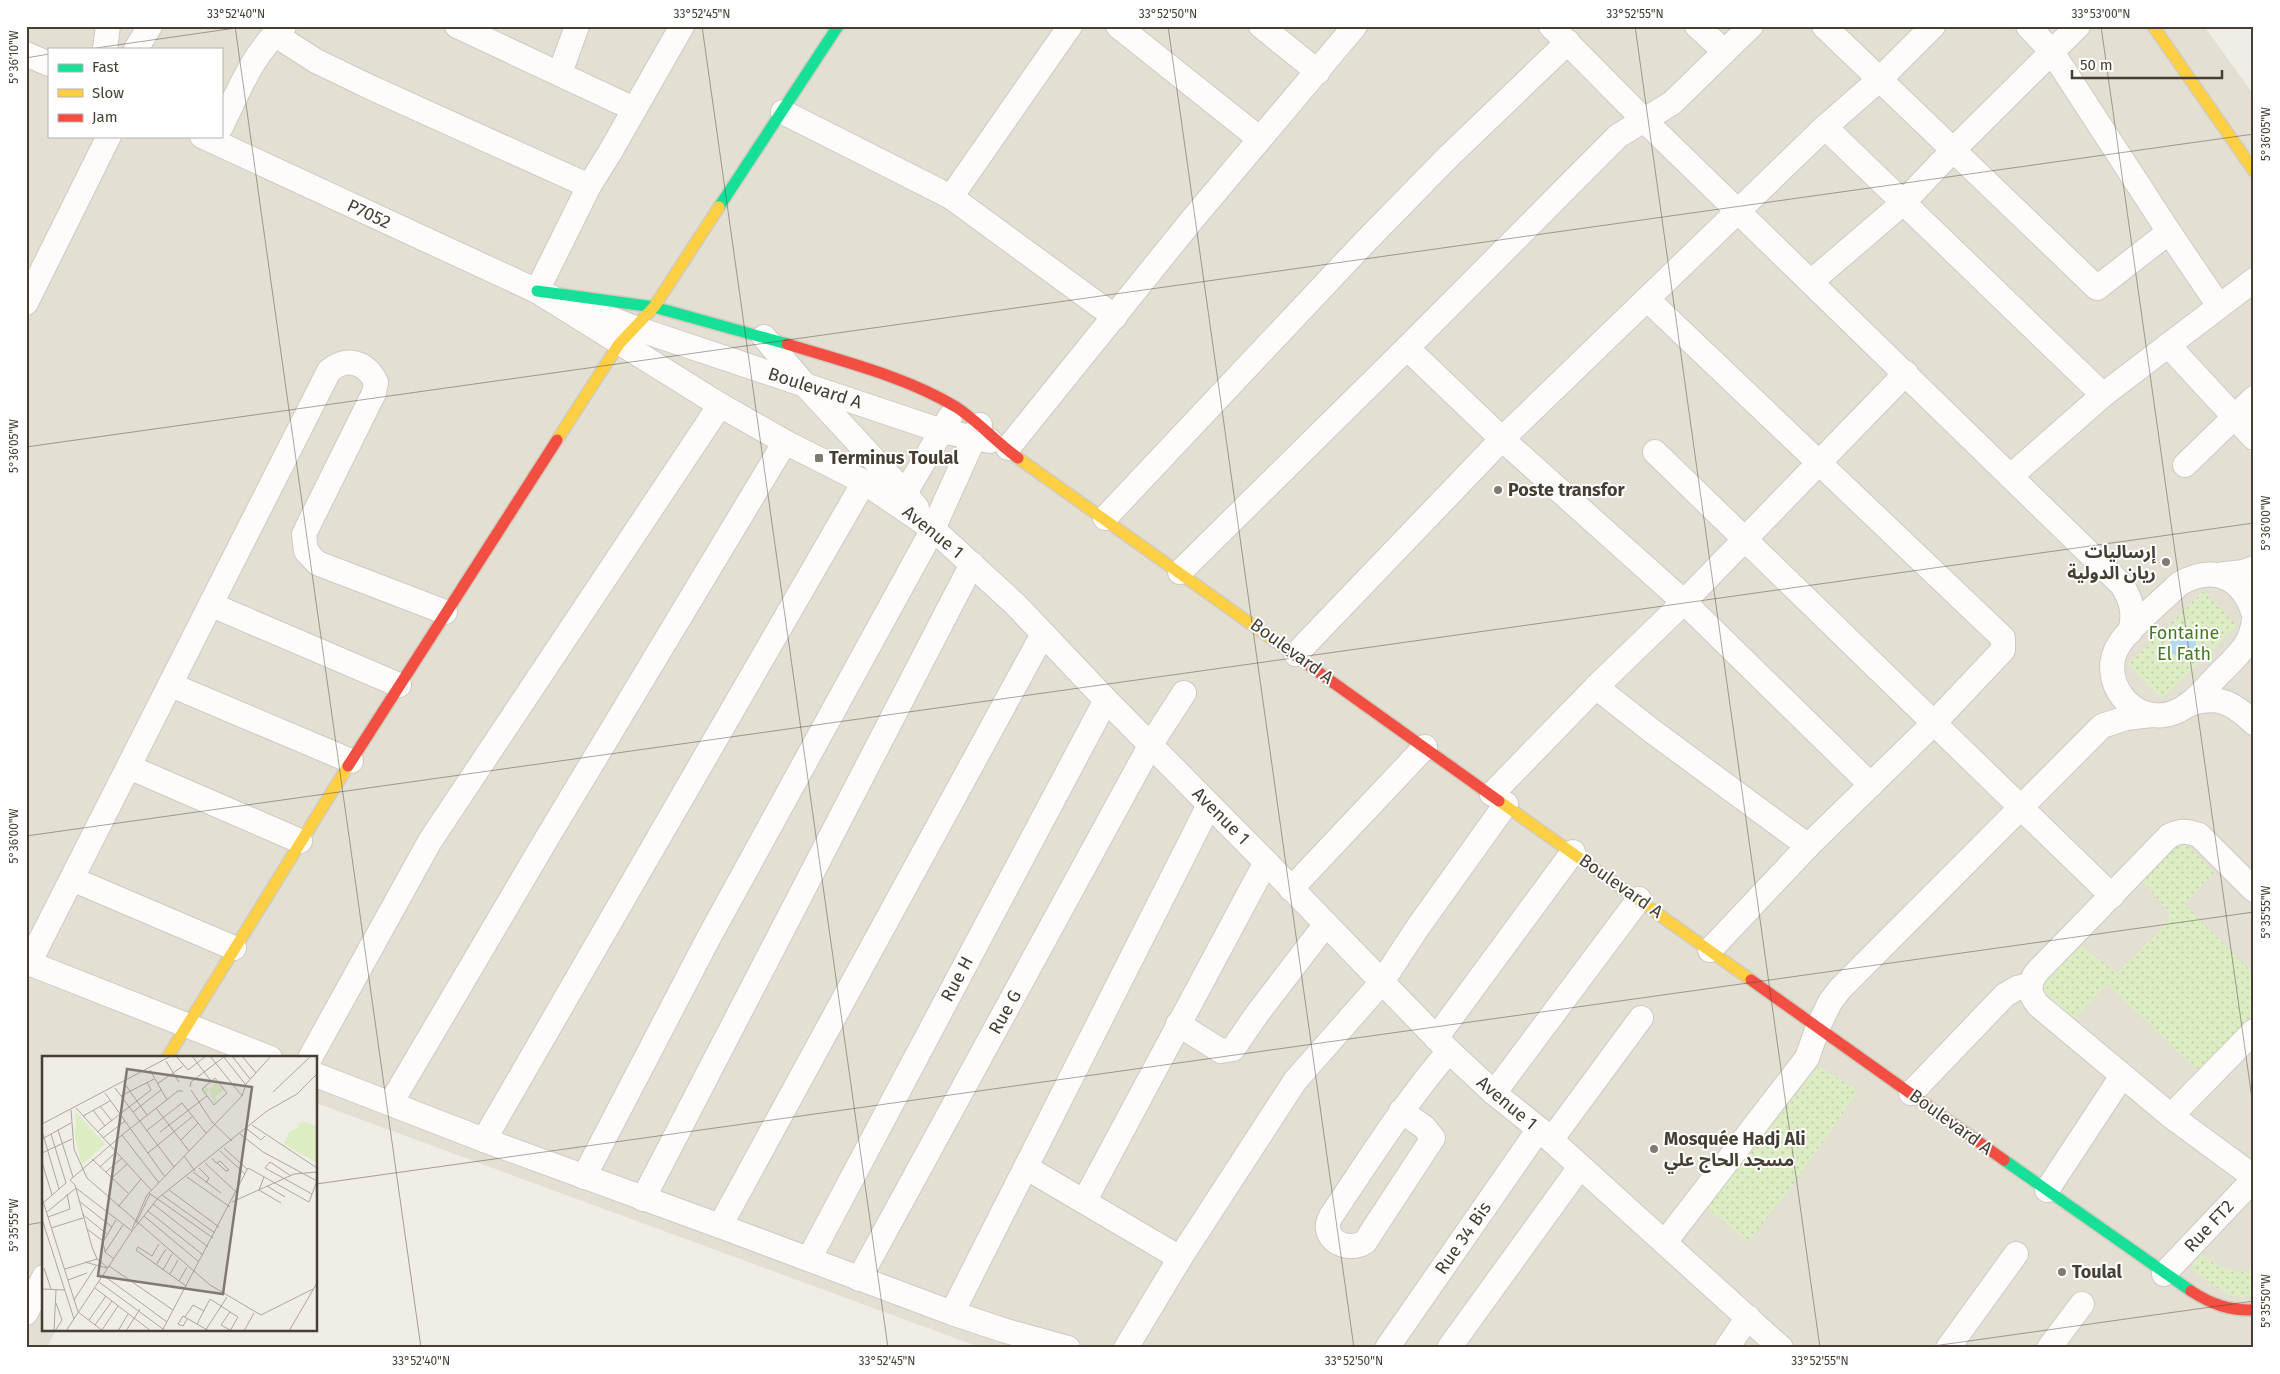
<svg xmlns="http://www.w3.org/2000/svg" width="2280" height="1374" viewBox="0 0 2280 1374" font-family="'Fira Sans','Noto Sans Arabic',sans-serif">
<defs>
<pattern id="green-dots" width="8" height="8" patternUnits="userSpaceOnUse" patternTransform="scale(1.25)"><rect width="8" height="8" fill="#dcecc3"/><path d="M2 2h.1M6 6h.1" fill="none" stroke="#becba8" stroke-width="1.8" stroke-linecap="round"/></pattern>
</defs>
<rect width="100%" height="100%" fill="#efede6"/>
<path fill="#e4dfd3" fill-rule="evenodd" d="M26,26H2204L2254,95V1348H982L316,1103V1058H194L190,1056L188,1058H44V1330H56L47,1348H26ZM49,49H221V136H49Z"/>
<g fill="url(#green-dots)">
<path d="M2204,591L2237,626L2162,699L2128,664Z"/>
<path d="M2178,841L2185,842L2214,873L2184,904L2254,974V1012L2198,1071L2107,984L2077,1016L2073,1018L2041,990V980L2078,943L2117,973L2169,921V912L2144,883L2143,878Z"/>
<path d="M1819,1066L1858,1091L1797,1180L1749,1241L1707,1208Z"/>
<path d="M2201,1254C2213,1264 2231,1273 2247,1271L2254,1264V1295C2235,1306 2208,1280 2192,1270V1266Z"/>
</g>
<circle fill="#b3d9f1" cx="2183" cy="645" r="13"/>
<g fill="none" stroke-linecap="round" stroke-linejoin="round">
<g stroke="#cdcac4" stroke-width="26">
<g id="street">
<path d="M457,26L634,109"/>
<path d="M1118,26L1260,139"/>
<path d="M1261,26L1318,72"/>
<path d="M1551,26L1644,120L2122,585C2132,601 2135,614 2130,632"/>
<path d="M1697,26L1724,51"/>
<path d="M1824,26L2097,288L2169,232"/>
<path d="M2028,26L2052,52L2169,232L2219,306"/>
<path d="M274,34L316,61L372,88L589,186"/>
<path d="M105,49L108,26"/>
<path d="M136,49L150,26"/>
<path d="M26,54L49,64"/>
<path d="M560,73L577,26"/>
<path d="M783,112L951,197L1115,317"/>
<path d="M221,127C237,94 255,49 284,26"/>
<path d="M1825,127L2103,395"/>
<path d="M202,136L537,291L720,405L785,442L864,482L933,529L1016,605L1106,700L1266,862L1449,1051L1494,1093L1539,1129L1781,1348"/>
<path d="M951,197L1070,26"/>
<path d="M1812,281L1903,203L1953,150L2078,26"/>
<path d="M551,297L537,291L589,186L609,154L682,26"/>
<path d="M1647,299L2003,638V650L1934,723L1808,846L1710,950"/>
<path d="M26,303L109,136"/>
<path d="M582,308L635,328L942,431L990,441"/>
<path d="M764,337L805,385L905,493L917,508"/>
<path d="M2168,345L2254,438"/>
<path d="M1407,348L1502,439L1684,602L1871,785"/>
<path d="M1008,448L1191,221L1355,26"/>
<path d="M1655,452L2112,896"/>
<path d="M2185,465L2254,398"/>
<path d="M2011,476L2103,395L2254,280"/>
<path d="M902,506L905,493L950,417"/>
<path d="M1105,518L1362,245L1447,158L1568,42"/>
<path d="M1180,572L1407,348L1618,136L1672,103L1751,26"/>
<path d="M2218,575L2243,572L2254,568"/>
<path d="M212,605L399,685"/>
<path d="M2254,615C2243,577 2214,564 2179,584C2162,601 2134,623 2120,643C2095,679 2134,729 2175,712C2193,705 2207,686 2221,672C2237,656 2252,644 2254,619"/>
<path d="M1296,654L1502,439L1825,127L1880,79L1933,26"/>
<path d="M171,685L351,761"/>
<path d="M1596,687L1652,731L1808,846"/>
<path d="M2187,705C2217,694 2232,702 2254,723"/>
<path d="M129,767L300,841"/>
<path d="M1492,794L1596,687L1684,602L1906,373"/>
<path d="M72,879L234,948"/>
<path d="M1291,889L1425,747"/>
<path d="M2254,890L2199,835C2187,831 2181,830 2169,836L2036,973C2028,984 2029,994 2038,1005L2171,1116L2254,1031"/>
<path d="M26,962L270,1058"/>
<path d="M29,963L329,371C347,356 366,362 376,382L374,393L304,534L306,551L317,563L445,612"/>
<path d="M1178,1024L1221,1051L1233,1049L1257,1014L1326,924"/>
<path d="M1436,1038L1573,852"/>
<path d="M310,1058L430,841L720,405"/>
<path d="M316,1075L484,1140L720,1226L952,1313L1006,1331L1068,1348"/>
<path d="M1494,1093L1639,899"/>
<path d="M1911,1093L2005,995L2017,988L2030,985"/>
<path d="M391,1103L547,838L785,442"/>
<path d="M1401,1111L1424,1127L1433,1138L1365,1242C1347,1254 1318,1238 1331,1216C1369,1160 1405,1102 1449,1051"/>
<path d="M2171,1116L2254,1177"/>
<path d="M484,1140L864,482"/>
<path d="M1551,1140L1641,1018"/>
<path d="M1027,1168L1180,1258"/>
<path d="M584,1177L708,939L933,529L980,425"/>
<path d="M2047,1190L2122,1076"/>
<path d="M643,1199L972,564"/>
<path d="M1085,1200L1266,862"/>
<path d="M720,1226L1043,634"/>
<path d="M1665,1242L1807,1058L1818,1027L1830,1002L1840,989L2102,726L2126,718L2151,715"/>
<path d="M809,1259L1106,700"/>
<path d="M2164,1274L2254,1179"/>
<path d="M859,1279L1151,744L1184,693"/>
<path d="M26,1313L44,1277"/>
<path d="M952,1313L1209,805"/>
<path d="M1126,1348L1180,1258L1295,1081L1382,982L1418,927L1506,804"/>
<path d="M1387,1348L1539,1129"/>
<path d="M1449,1348L1580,1167"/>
<path d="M1727,1348L1748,1317"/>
<path d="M1948,1348L2016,1254"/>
<path d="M2049,1348L2082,1304"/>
</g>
</g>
<g stroke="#d0ccbe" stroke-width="14">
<g id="fast">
<path d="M719,207L838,26"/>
<path d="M537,291L654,307L787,344"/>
<path d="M2004,1160L2191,1291"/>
</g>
</g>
<g stroke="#d0ccbe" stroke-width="14">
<g id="slow">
<path d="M2153,26L2254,171"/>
<path d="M557,440L619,344L654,307L719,207"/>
<path d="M1018,458L1289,651"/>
<path d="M1499,801L1751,980"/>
<path d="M167,1058L348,766"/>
</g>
</g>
<g stroke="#d0ccbe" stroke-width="14">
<g id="jam">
<path d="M787,344C842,361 907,377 956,407C979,422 996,442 1018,458"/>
<path d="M1289,651L1499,801"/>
<path d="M348,766L557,440"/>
<path d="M1751,980L2004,1160"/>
<path d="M2191,1291C2211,1304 2230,1311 2254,1310"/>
</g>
</g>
<use href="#street" stroke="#fdfcfb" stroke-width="24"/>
<use href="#fast" stroke="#16e098" stroke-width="11"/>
<use href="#slow" stroke="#ffcf43" stroke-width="11"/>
<use href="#jam" stroke="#f24e42" stroke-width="11"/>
</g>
<path fill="none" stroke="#453e32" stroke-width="1" stroke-opacity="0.45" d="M235,26L421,1348M702,26L888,1348M1168,26L1354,1348M1635,26L1820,1348M2101,26L2254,1113M89,49L250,26M26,58L49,54M26,447L2254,134M26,836L2254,523M316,1184L2254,912M26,1225L44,1222M1919,1348L2254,1301"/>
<g fill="#807b71" stroke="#fff" stroke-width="2">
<rect x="814" y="453" width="10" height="10" rx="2.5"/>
<circle cx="1498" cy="490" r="5"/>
<circle cx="2166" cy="562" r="5"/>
<circle cx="1654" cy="1149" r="5"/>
<circle cx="2062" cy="1272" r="5"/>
</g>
<g text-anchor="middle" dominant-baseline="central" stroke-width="4" stroke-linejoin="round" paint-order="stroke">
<g font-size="18" fill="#453e32" stroke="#fff">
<text transform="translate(369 214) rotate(25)">P7052</text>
<text transform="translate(815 388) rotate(18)">Boulevard A</text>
<text transform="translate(933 532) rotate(39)">Avenue 1</text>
<text transform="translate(1292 651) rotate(36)">Boulevard A</text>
<text transform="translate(1221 816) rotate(45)">Avenue 1</text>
<text transform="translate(1621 886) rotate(35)">Boulevard A</text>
<text transform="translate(957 979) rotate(-62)">Rue H</text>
<text transform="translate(1005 1012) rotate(-61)">Rue G</text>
<text transform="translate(1507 1103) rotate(40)">Avenue 1</text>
<text transform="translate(1951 1122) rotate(36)">Boulevard A</text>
<text transform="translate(2209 1226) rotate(-47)">Rue FT2</text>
<text transform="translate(1463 1238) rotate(-55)">Rue 34 Bis</text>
</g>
<g font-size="18" font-weight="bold" fill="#453e32" stroke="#fff" text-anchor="start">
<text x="829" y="458">Terminus Toulal</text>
<text x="1508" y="490">Poste transfor</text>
<text x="2156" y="552" text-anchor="end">إرساليات<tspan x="2156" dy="21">ریان الدولية</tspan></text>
<text x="1664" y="1139">Mosquée Hadj Ali<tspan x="1664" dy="21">مسجد الحاج علي</tspan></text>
<text x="2072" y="1272">Toulal</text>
</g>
<g font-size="18" fill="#447a22" stroke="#fff">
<text x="2184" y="633">Fontaine<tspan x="2184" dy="21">El Fath</tspan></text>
</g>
</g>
<g transform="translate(42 1056)">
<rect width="275" height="275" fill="#efede6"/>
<path d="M175,27L182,34L173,41L175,45L172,48L168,35L163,37L160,33L164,30L166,33ZM34,56L63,88L40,109L33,82ZM259,65L275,70V107L242,88L247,76L257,71L255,66L259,68Z" fill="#dcecc3"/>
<path fill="none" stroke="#aba79e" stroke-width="1" d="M134,0L146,14L164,0M150,0L169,25M168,0L200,40M181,0L204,29M190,0L208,23M200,0L214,17M124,5L137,26M108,14L125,44M173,22L185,37L172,49L160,33ZM82,27L105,59M115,28L141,10M148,31L149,26L183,0M73,32L132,111M149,34L170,66L190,85M231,36L269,0M63,37L123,121M79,40L112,23M58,50L70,65M34,52L110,135M114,52L147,95M29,54L32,93L45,122L168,229L219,259L271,233M51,54L63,70M91,56L119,34M41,60L68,45M0,68L129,0M210,69L275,112M205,73L219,84L223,80M16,74L31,121M0,75L17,133M104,75L140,47L164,77M55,76L109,34L105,26M118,76L165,40M9,78L24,127M198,78L221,96L275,125M80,79L117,127M61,82L83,65M0,83L29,67M139,84L156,67M182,92L205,113M178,95L203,118M0,97L30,83M106,97L151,60M142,100L153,115M170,102L173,106L175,107L184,115L187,114L178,105L175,107M50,103L86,137M0,106L10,139M163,107L194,136M58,111L74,96M157,112L167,122L164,127M64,116L80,102M151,116L179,137M249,120L228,106L223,112L270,138M145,121L188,151M222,121L217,134L239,147M70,122L85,108M225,130L243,141M127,134L177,171M107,137L171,182M120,139L173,177M0,142L36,256L61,275M37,145L70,171M190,146L252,118L275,116M1,147L24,127M111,148L166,191M76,151L99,123M106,155L161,199M5,156L34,132L90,175M40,158L65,178M102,160L157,206M6,161L28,153L25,138M0,163L32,263M94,167L108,138M9,172L41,162M45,173L61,185M90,173L105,139L200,40L204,28L229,0M117,188L110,200L96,191L94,194L144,230M63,196L81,169M72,203L63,196L61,186L74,164M43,206L65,212M114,209L124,193M67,210L131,254M2,212L9,233M66,212L55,203L50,191L33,129L28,124L80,79L136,35H141M23,213L55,203M121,214L130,198M128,218L136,204M61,219L125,266M26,224L45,217M137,225L145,211M57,226L121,273M53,232L109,275M0,233L23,234M32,244L54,210M188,256L179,269L188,274M143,261L151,249L162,255M145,263L141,270L136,268L141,260L155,268L167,275M47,264L64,240M155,268L168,243L196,261L188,275M53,269L70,245M60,274L76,250M12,275L14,234M13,275L20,264L14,247M24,275L90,175L116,142L225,55L255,38L275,18M76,275L86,258M84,275L98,253M120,275L206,112L267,146L275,125M163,275L185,241M202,275L212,257M247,275L275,227"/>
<path fill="#807b71" fill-opacity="0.15" stroke="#807b71" stroke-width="2.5" d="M85,13L210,31L181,238L56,220Z"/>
<rect width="275" height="275" fill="none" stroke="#453e32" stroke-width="2.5"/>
</g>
<rect width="2280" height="1374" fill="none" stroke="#ffffff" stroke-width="55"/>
<rect x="48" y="48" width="175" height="90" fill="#ffffff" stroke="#b5b2ad"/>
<rect x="58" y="64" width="25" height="8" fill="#16e098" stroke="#b5b2ad"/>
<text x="92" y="72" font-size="15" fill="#453e32">Fast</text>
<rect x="58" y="89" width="25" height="8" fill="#ffcf43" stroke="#b5b2ad"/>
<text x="92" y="98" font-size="15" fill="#453e32">Slow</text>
<rect x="58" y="114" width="25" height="8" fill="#f24e42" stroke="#b5b2ad"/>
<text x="92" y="122" font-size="15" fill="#453e32">Jam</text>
<path d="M2072 70v8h150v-8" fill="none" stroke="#453e32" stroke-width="2.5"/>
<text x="2080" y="70" font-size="15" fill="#453e32" stroke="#ffffff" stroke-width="4" paint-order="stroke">50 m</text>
<rect x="28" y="28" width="2224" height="1318" fill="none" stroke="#453e32" stroke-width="2"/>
<g font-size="12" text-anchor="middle" fill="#453e32">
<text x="236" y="18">33°52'40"N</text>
<text x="702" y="18">33°52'45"N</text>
<text x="1168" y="18">33°52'50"N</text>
<text x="1635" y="18">33°52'55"N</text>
<text x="2101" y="18">33°53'00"N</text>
<text transform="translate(14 57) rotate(-90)" y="4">5°36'10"W</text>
<text transform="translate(2266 134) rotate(-90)" y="4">5°36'05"W</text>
<text transform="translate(14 446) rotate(-90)" y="4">5°36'05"W</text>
<text transform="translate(2266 523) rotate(-90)" y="4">5°36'00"W</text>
<text transform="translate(14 836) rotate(-90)" y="4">5°36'00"W</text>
<text transform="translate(2266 912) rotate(-90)" y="4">5°35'55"W</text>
<text transform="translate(14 1225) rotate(-90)" y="4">5°35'55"W</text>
<text transform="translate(2266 1301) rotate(-90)" y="4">5°35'50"W</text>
<text x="421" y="1365">33°52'40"N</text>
<text x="887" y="1365">33°52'45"N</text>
<text x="1354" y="1365">33°52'50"N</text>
<text x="1820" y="1365">33°52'55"N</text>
</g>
</svg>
